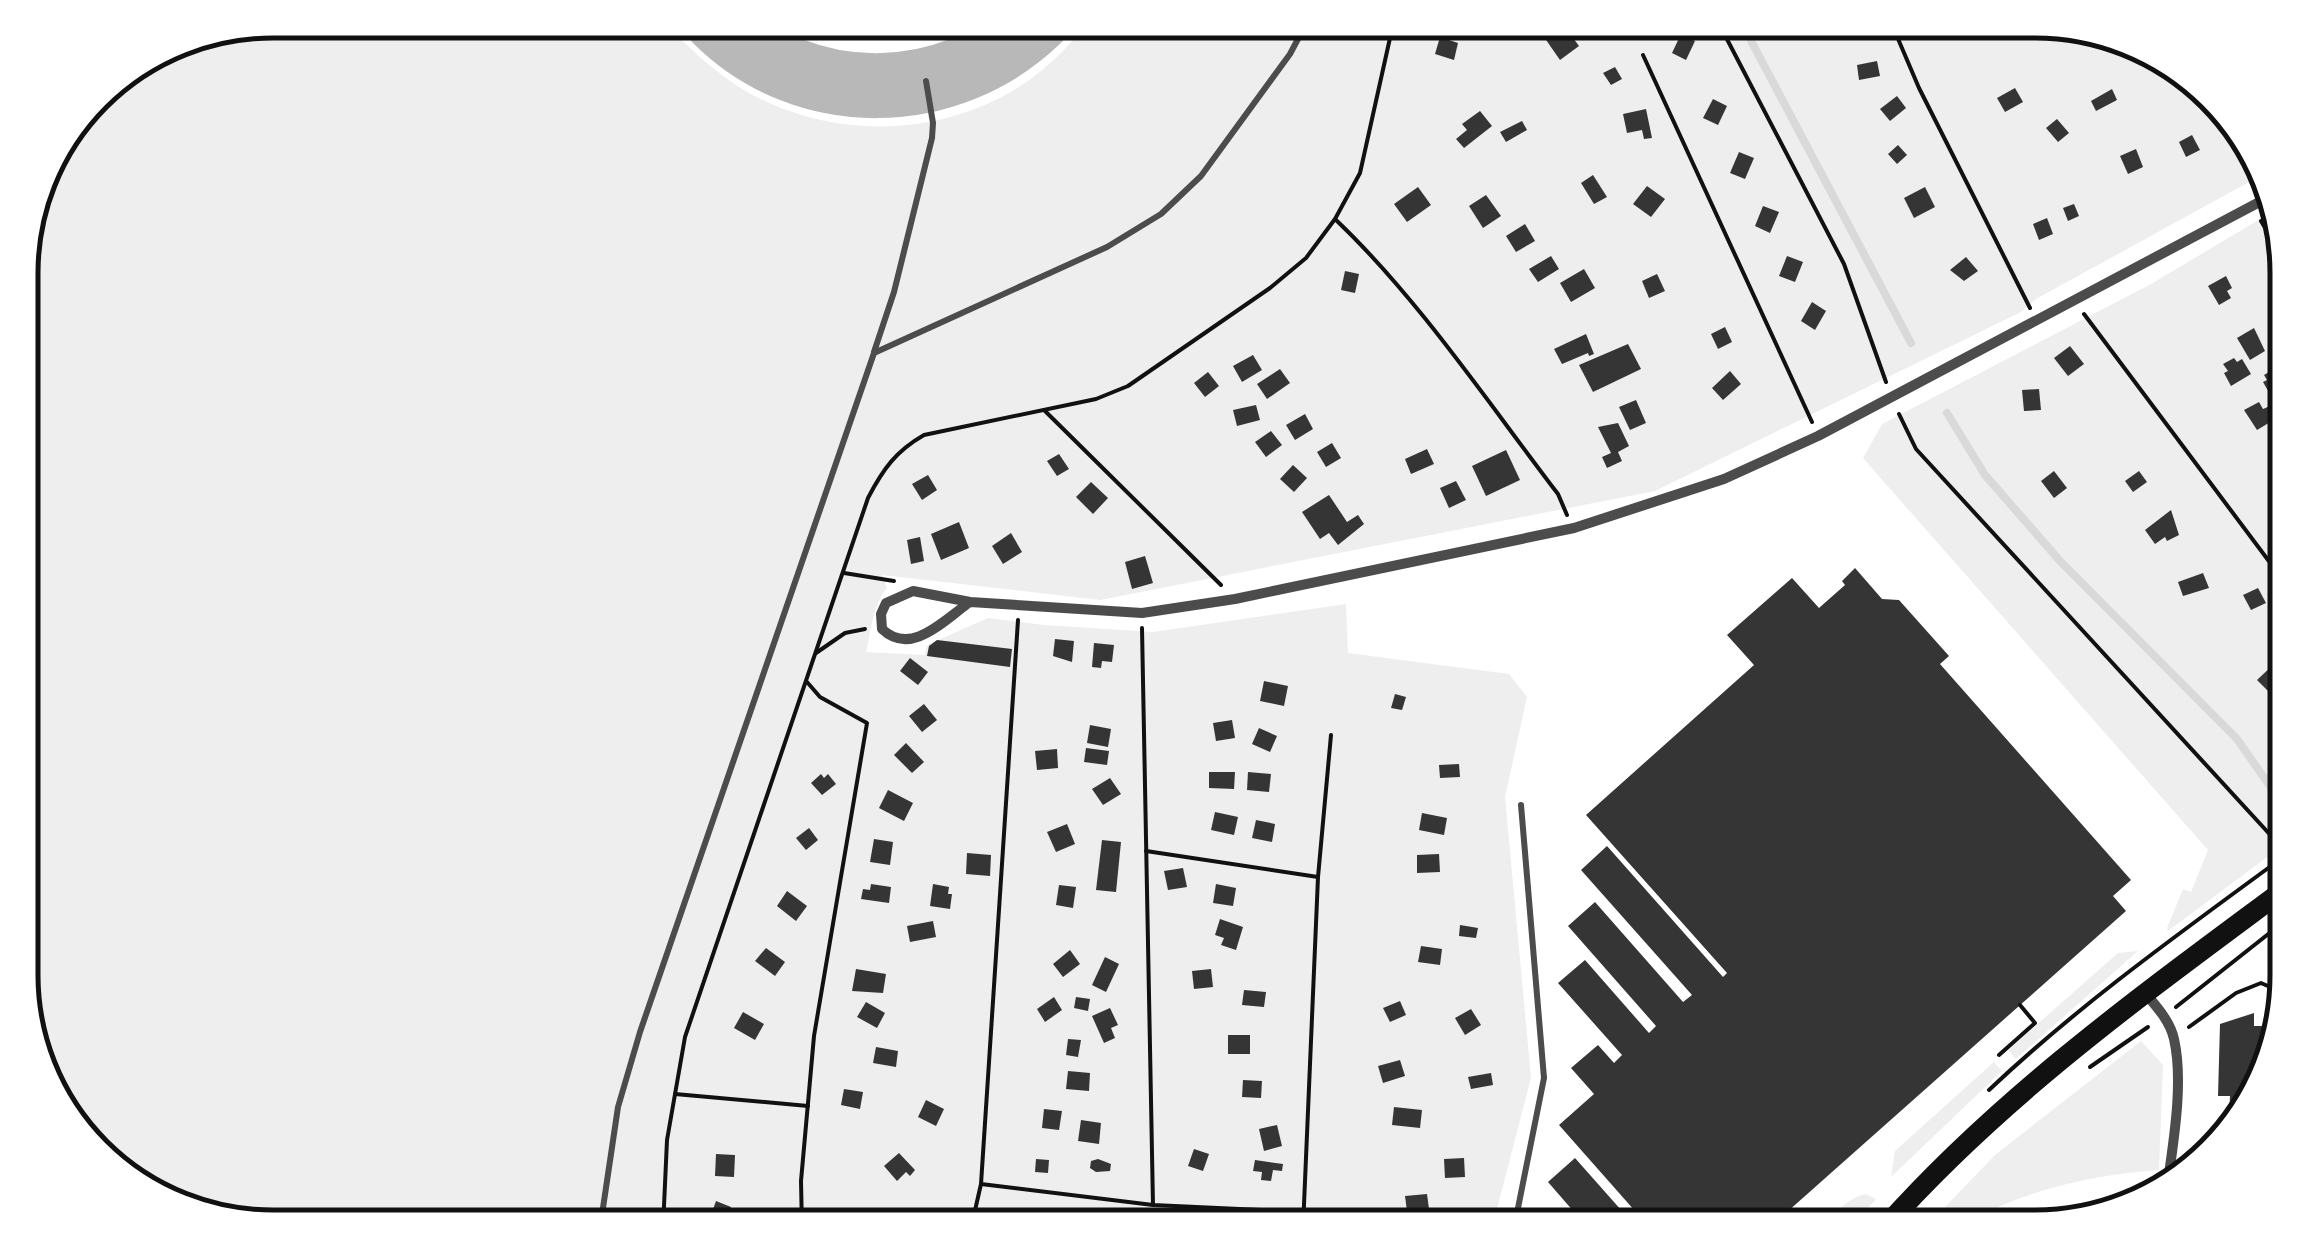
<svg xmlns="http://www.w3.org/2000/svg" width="2307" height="1248" viewBox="0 0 2307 1248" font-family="'PT Sans',sans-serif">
<rect width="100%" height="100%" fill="#fff"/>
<g fill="#eee">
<path d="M272,20H662C688,47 717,75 749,93C834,140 944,138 1025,83C1050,66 1071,44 1090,20H2035L2160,53L2245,133L2260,176L2036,299L2021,312L1655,491L1100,600L882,575L887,588C871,608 872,630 866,652L925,655L927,645L988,618L1044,625L1153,632L1346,604L1348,653L1509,674L1527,697L1505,797L1531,1078L1492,1228H272L147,1194L62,1115L22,1008V240L46,160L105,83L176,39Z"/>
<path d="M2272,212L2286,255V843L2168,931L2167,928L2183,889L2191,892L2208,850L1863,458L1882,424L2151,284Z"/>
<path d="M2138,951L2016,1059L2008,1050L2118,953Z"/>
<path d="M2141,1041L2163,1065L2159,1170C2114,1173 2064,1182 2021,1198C1985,1210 1964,1228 1925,1228L1995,1155Z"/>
<path d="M1994,1062L2002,1071L1891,1177L1895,1151Z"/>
<path d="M1866,1194L1876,1199L1851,1228H1822C1835,1213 1847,1198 1866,1194Z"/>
</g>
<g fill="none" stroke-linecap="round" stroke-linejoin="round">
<g stroke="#d9d9d9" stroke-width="8">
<path d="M1740,20L1911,343"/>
<path d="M1947,413L1985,475L2060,561L2237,739L2286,809"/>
</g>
<path stroke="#b8b8b8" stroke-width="65" d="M716,20C805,109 949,106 1038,20"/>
</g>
<g fill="#353535">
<path d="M1487,20H1518L1510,34L1486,23Z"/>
<path d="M1529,20H1539L1545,29L1531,40L1521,26Z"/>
<path d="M2012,20H2035L2045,22L2026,34Z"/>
<path d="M1562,23L1579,46L1560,60L1544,37Z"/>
<path d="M1681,34L1695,41L1686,60L1672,53Z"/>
<path d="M1440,37L1458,43L1454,60L1435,54Z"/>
<path d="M1877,61L1880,76L1859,80L1857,65Z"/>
<path d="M1615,67L1622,79L1611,85L1603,73Z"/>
<path d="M2015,88L2023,102L2005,112L1997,98Z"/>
<path d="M2112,89L2117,100L2096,111L2091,101Z"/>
<path d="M1897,96L1906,108L1890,121L1880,109Z"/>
<path d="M1713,99L1727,106L1718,125L1703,118Z"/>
<path d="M1646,109L1652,138L1644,139L1642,130L1627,133L1623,114Z"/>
<path d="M1480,111L1492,126L1464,148L1456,139L1467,130L1462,124Z"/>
<path d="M2057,119L2069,133L2058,142L2046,128Z"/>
<path d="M1522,121L1527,130L1506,142L1500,132Z"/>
<path d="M2192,135L2200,150L2186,157L2179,142Z"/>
<path d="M1898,145L1907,155L1897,164L1888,154Z"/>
<path d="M2136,149L2143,167L2128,174L2120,156Z"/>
<path d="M1739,152L1754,158L1745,179L1730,173Z"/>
<path d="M1593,175L1607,197L1594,204L1581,183Z"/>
<path d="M1647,186L1665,199L1651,217L1633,204Z"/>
<path d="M1418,187L1431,205L1407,222L1394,204Z"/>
<path d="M1925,187L1935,207L1914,218L1904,198Z"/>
<path d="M1486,195L1501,216L1483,228L1469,206Z"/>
<path d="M2074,204L2079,216L2068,221L2063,208Z"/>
<path d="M1763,206L1779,212L1770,233L1755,226Z"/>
<path d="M2047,218L2053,234L2039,240L2033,224Z"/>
<path d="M1525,224L1535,241L1516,252L1506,236Z"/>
<path d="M1551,256L1559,269L1538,282L1529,269Z"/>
<path d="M1787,256L1803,262L1795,282L1779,276Z"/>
<path d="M1966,257L1978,271L1964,281L1950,270Z"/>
<path d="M1584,269L1595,288L1571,302L1560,283Z"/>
<path d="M1345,271L1359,274L1355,293L1341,290Z"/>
<path d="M1657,274L1665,291L1649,298L1642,281Z"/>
<path d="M2226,276L2232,288L2227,291L2231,298L2219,305L2208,286Z"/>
<path d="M1812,302L1826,311L1815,330L1801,321Z"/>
<path d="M1725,327L1732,342L1718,349L1711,334Z"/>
<path d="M2254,328L2265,351L2250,360L2237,338Z"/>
<path d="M1586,334L1594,354L1589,356L1588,353L1562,364L1554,349Z"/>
<path d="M1628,344L1641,369L1593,392L1579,365Z"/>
<path d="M2070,346L2084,364L2068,376L2054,358Z"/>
<path d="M1253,355L1262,370L1242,382L1233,366Z"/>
<path d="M2234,358L2237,362L2242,359L2251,374L2231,386L2224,373L2228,371L2223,364Z"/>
<path d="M1280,369L1290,383L1267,399L1257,384Z"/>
<path d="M2274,369L2278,375L2280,373L2286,387L2271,396L2263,382L2267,380L2264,375Z"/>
<path d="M1730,371L1741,384L1723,400L1712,388Z"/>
<path d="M1208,372L1219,386L1205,397L1194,383Z"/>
<path d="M2039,389L2041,410L2024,411L2022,390Z"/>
<path d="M1636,400L1646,423L1630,430L1619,407Z"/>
<path d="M2259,402L2263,409L2270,406L2277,418L2257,430L2244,410Z"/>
<path d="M1256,405L1260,420L1237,426L1233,410Z"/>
<path d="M1305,414L1313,429L1295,440L1286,425Z"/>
<path d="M1618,423L1629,446L1618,452L1622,461L1607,468L1602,457L1611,453L1598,427Z"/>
<path d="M1271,431L1282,445L1266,457L1255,442Z"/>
<path d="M2286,442V473L2283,475L2270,451Z"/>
<path d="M1332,443L1341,458L1326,467L1317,452Z"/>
<path d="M1427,449L1434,464L1411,474L1405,459Z"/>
<path d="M1506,450L1520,480L1486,496L1472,466Z"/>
<path d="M1059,454L1069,469L1057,476L1047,461Z"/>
<path d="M1293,465L1307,478L1294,492L1280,479Z"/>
<path d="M2054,471L2067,488L2054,498L2041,481Z"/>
<path d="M2139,471L2147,482L2133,492L2125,481Z"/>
<path d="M928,475L937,490L922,500L912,484Z"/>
<path d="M1456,481L1466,500L1449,508L1440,488Z"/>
<path d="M1091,482L1108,498L1093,514L1076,497Z"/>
<path d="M1329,495L1347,522L1358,515L1364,524L1338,545L1329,533L1320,539L1302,512Z"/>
<path d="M2171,510L2179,535L2167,541L2165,537L2155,544L2145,530Z"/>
<path d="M959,522L969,548L941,560L931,534Z"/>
<path d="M1011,533L1022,552L1003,564L992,546Z"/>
<path d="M920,537L924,561L911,564L907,540Z"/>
<path d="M1145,556L1153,583L1132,589L1125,562Z"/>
<path d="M1855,568L1882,599L1899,600L1949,656L1940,664L2131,880L2113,896L2126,911L1769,1228H1650L1559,1125L1594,1094L1571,1068L1598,1045L1614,1063L1622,1055L1558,983L1585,960L1649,1033L1656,1026L1568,926L1595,902L1683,1002L1692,995L1581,870L1607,846L1723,977L1727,973L1586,815L1754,665L1727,635L1792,578L1819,608L1845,585L1842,581Z"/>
<path d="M2203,573L2209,588L2183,596L2178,582Z"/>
<path d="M2258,588L2266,603L2251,610L2243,595Z"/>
<path d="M1055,639L1074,641L1072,662L1053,656Z"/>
<path d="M937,640L1012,649L1010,667L927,656L929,646Z"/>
<path d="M1094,643L1114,645L1112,662L1102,661L1101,668L1092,667Z"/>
<path d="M910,658L928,672L918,685L900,671Z"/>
<path d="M2275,663L2285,673L2283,676L2286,682L2273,696L2257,680Z"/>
<path d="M1264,681L1288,686L1284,706L1260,701Z"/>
<path d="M1395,694L1406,697L1402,710L1391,708Z"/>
<path d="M924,704L937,720L922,732L909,716Z"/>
<path d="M1232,720L1235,738L1216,741L1213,723Z"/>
<path d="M1090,725L1111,729L1108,747L1087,743Z"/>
<path d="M1259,728L1277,736L1270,752L1252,744Z"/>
<path d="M906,743L924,762L912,773L894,755Z"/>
<path d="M1086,748L1109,751L1107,765L1084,762Z"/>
<path d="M1057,749L1058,768L1037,770L1035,751Z"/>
<path d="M1459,764L1460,777L1440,778L1439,765Z"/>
<path d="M1209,772H1235L1234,789L1209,788Z"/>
<path d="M1248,772L1271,774L1269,792L1247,790Z"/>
<path d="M821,774L824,778L828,774L836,784L822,795L811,783Z"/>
<path d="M1110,778L1121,794L1103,805L1092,789Z"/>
<path d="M888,790L913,803L904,821L879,808Z"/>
<path d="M1215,812L1238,817L1234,835L1211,830Z"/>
<path d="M1422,813L1447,818L1444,835L1419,830Z"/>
<path d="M1256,820L1275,824L1272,842L1252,838Z"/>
<path d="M1067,824L1075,844L1056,852L1047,832Z"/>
<path d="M809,828L818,840L806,850L796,838Z"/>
<path d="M874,839L893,842L890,865L870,862Z"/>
<path d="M1102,840L1121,842L1116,892L1096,890Z"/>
<path d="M967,853L991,855L990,876L966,874Z"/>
<path d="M1439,854L1440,872L1417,873V855Z"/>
<path d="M1183,868L1187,887L1168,890L1164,871Z"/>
<path d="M871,884L891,887L889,903L861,899L863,889L870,890Z"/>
<path d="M933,884L949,887L948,894H952L950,909L930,906Z"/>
<path d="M1216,884L1236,888L1233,906L1213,903Z"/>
<path d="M1059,885L1076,887L1073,908L1056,905Z"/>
<path d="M787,891L807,906L796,921L777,906Z"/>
<path d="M1220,919L1243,927L1236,950L1221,945L1224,938L1215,935Z"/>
<path d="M933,921L936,937L910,942L907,926Z"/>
<path d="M1460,925L1478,928L1476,938L1459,936Z"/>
<path d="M1421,946L1442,949L1440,965L1418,962Z"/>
<path d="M766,948L785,962L775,976L755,961Z"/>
<path d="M1070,950L1080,964L1063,977L1053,964Z"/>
<path d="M1105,957L1119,964L1106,992L1092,985Z"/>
<path d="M856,969L886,974L883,993L852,991Z"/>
<path d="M1211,969L1213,987L1194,989L1192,971Z"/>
<path d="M1244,990L1266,992L1264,1007L1242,1005Z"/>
<path d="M1054,997L1062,1010L1045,1022L1037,1009Z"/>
<path d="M1076,997L1090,999L1088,1011L1074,1008Z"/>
<path d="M1400,1001L1406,1015L1390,1022L1383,1008Z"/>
<path d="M866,1002L885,1013L877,1028L857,1017Z"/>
<path d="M1110,1008L1118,1025L1111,1028L1115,1038L1104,1043L1092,1016Z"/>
<path d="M1471,1009L1481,1025L1465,1035L1455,1018Z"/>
<path d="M743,1012L764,1024L755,1040L734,1028Z"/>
<path d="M2254,1013V1026H2267L2266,1058L2254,1101L2217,1140L2218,1118H2229L2230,1096H2218L2220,1024Z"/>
<rect x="1228" y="1035" width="22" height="19"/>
<path d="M1068,1039L1081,1040L1078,1057L1066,1055Z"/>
<path d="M876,1047L898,1051L896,1067L873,1063Z"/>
<path d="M1400,1060L1405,1076L1383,1083L1378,1066Z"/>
<path d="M1068,1071L1090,1073L1089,1091L1066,1089Z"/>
<path d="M1491,1073L1493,1085L1471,1089L1468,1077Z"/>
<path d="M1243,1080L1262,1081L1261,1098L1242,1097Z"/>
<path d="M844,1089L863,1092L860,1109L841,1105Z"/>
<path d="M926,1100L944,1109L936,1126L918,1117Z"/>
<path d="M1394,1107L1422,1110L1420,1128L1392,1125Z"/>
<path d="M1044,1109L1062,1111L1059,1130L1042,1128Z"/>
<path d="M1081,1120L1101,1123L1099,1144L1078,1141Z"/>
<path d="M1277,1125L1282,1146L1264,1151L1259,1129Z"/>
<path d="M1194,1149L1209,1154L1203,1171L1188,1166Z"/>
<path d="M899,1153L915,1170L910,1176L906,1172L897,1181L884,1166Z"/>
<path d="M716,1154L735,1155L734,1177L715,1176Z"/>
<path d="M1464,1158L1465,1177L1445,1178L1444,1159Z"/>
<path d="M1575,1158L1637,1228H1588L1548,1182Z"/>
<path d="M1036,1159L1049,1160L1048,1173L1035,1172Z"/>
<path d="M1098,1159L1111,1164L1110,1171L1096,1172L1090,1168L1091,1161Z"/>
<path d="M1255,1160L1283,1164L1282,1171L1273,1170L1271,1181L1261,1180L1262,1172L1253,1171Z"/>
<path d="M1427,1194L1429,1209L1407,1211L1405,1196Z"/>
<path d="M716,1201L731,1207L725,1224L710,1218Z"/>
<path d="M894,1209L907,1224L903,1228H894L885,1217Z"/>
<path d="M1109,1209L1143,1214L1141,1228H1107Z"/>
<path d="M825,1213L845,1215L843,1228H823Z"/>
<path d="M1564,1215L1575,1228H1550Z"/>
</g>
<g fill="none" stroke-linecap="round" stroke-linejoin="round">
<g stroke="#111" stroke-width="4">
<path d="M1717,20L1844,264L1886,382"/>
<path d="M1890,20L1919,88L2030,308"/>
<path d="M1643,55L1812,422"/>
<path d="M1336,220C1418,298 1489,404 1558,494L1567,515"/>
<path d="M2261,221L2286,263"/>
<path d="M2084,314L2286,584"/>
<path d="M1044,410L1221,585"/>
<path d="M1899,414L1916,449L2286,852"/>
<path d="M844,573L894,581"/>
<path d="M1142,628L1153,1205"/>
<path d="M816,653L845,633L865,629"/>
<path d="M1146,851L1318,877L1303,1228"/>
<path d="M1318,877L1331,735"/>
<path d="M2176,1007L2286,920"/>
<path d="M2189,1027L2236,993L2261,983L2286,994"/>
<path d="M1999,1055L2035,1023L2020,1005"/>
<path d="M2090,1067L2148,1027"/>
<path d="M1989,1090C2081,1003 2184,930 2286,855"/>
<path d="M675,1094L808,1106"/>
<path d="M981,1184L1153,1205L1302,1212"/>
<path d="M663,1228L667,1140L685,1037L868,498C883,469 896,451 924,435L1096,399L1128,386L1270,288L1306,258L1335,219L1360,173L1394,20"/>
<path d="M802,1228L801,1181L814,1036L867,723L820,697L807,682"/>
<path d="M971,1228L981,1184L1018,620"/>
</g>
<g stroke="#4c4c4c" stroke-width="6">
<path d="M874,352L894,292L932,138L933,123L926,81"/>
<path d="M600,1228L618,1107L640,1032L874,353L1107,247L1161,214L1201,176L1290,54L1308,20"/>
<path d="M1514,1228L1544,1078L1521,805"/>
</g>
<g stroke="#4c4c4c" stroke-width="10">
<path d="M970,602C944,620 911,657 882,629L881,614L886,603L913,591L970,602L1142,613L1235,599L1574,528L1724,479L1818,436L2267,198"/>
<path d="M2145,993C2157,1007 2170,1021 2174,1039C2184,1083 2173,1144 2167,1188"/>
</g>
<path stroke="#111" stroke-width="20" d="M1884,1228C2002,1095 2145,993 2286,888"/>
</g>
<path d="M0 0H2307V1248H0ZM273 38H2035A235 235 0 0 1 2270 273V975A235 235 0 0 1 2035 1210H273A235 235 0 0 1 38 975V273A235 235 0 0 1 273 38Z" fill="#fff" fill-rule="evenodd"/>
<path fill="none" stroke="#111" stroke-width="5" d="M273 38H2035A235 235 0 0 1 2270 273V975A235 235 0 0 1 2035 1210H273A235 235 0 0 1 38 975V273A235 235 0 0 1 273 38Z"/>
</svg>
